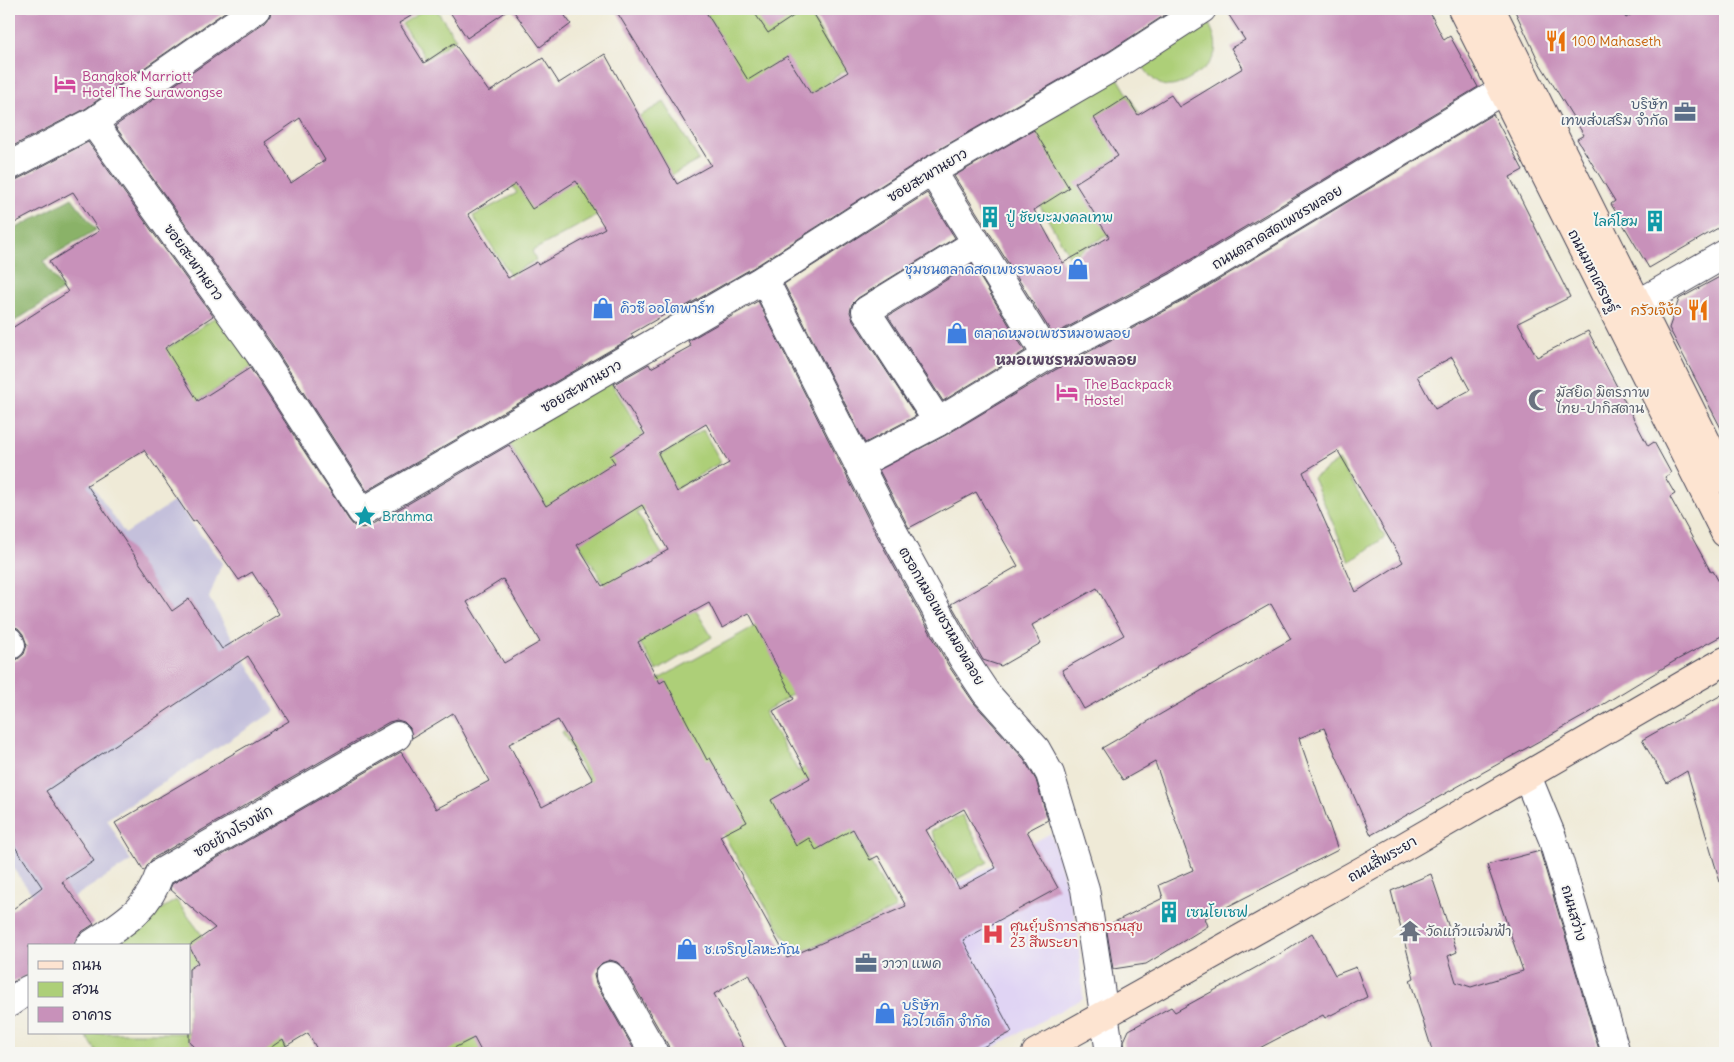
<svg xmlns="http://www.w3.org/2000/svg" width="1734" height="1062" viewBox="0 0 1734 1062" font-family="Delius,'Playpen Sans Thai',sans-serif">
<rect width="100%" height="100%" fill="#f6f6f2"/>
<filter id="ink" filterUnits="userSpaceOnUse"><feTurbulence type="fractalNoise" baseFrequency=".02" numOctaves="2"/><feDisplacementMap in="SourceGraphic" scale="10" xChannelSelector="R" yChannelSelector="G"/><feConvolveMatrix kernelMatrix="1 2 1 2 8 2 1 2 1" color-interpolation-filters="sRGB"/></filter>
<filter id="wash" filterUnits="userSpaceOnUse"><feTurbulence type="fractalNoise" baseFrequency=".0096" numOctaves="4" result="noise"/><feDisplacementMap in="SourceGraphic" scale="20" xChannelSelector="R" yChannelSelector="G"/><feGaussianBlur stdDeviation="1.12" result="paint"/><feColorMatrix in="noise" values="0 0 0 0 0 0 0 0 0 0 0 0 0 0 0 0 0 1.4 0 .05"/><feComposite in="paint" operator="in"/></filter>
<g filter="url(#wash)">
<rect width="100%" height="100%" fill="#efead7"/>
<path fill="#e0d4f4" d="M1051,833L1077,924L1083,998L983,1053H964L909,945L903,914Z"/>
<path fill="#c4c0db" d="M45,414L125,534L175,501L222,563L209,598L275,711L107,819L131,861L47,914L9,863V719L101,655L9,514V435Z"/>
<g fill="#adcf78" stroke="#68785a">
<path d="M425,9H436L456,39L426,59L402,24Z"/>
<path d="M704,9H807L834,54L858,39L869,55L772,119L745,79Z"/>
<path d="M1208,22C1222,48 1217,62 1192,77C1185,81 1177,87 1167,86C1155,85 1148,73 1141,64Z"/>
<path d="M1118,78L1185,189L1070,257L1004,145Z"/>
<path d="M664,102L699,160L532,251L536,260L510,275L473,216L517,193L495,159L595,142Z"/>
<path d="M223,313L255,365L137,439L92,396Z"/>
<path d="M609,379L656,458L703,430L721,462L637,513L712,637L657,671L578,541H567L507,441Z"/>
<path d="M1339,460L1385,537L1350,562L1313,478Z"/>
<path d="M859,569L894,631L764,712L798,771L814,762L896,908L795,955L714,819L631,854L562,732Z"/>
<path d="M962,815L988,862L957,879L931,831Z"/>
<path d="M176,900L286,1048L277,1053H98L84,1033H189V946H101Z"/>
<path d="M473,1017L487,1044L482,1053H405Z"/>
</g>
<path fill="#8ab268" stroke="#566a52" d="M72,198L96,230L43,261L63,290L9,325V232Z"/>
<g id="blocks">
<g fill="#c891ba" fill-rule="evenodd">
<path d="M9,9H229L85,109L9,148Z"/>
<path d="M271,9H423L399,23L424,63L454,43L489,92L543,58L559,83L605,54L677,184L711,165L615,9H704L748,80L787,56L811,94L848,72L811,9H1174L1108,52L924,158L756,266L672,314L671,311L631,334L633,337L367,491L272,344L115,126L265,22L270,16ZM300,118L325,160L291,183L265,142ZM576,181L605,228L538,265L537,262L508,278L468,214L516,184L532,209Z"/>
<path d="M448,9H510L467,38Z"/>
<path d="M512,9H560L571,24L540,47Z"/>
<path d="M752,9H804L768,33Z"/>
<path d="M1225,9H1428L1444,40L1450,36L1478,87L1170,272L1053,335L954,176L1034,130L1069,188L1034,210L1063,263L1109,237L1075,183L1118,156L1094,118L1127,97L1138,115L1171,95L1179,107L1243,68L1231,48L1245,40Z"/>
<path d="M1514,9H1619L1626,18L1640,9H1725V224L1649,268L1611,204L1615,201L1577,139L1584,135L1539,62Z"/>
<path d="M1493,114L1523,170L1510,177L1570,297L1518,323L1537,357L1588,331L1648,446L1654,442L1671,473L1665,477L1675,494L1670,497L1711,572L1713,571L1725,593V634L1673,662L1584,716L1371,835L1324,728L1299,738L1338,850L1205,918L1208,926L1146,964L1113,969L1106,926L1163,898L1159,885L1193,870L1155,762L1123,780L1102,748L1291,639L1271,604L1084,709L1062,670L1124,635L1097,588L1032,625L1041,643L1001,666L983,660L951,604L1018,566L976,492L909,528L879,470L946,435L1055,370L1185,300ZM1452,357L1470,390L1435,409L1417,376ZM1338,451L1403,562L1356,592L1303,472Z"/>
<path d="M88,142L213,316L165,348L198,401L250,368L349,520L354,526L362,528L370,526L509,445L546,506L615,463L610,456L645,434L614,384L649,364L651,368L691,346L688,341L758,301L875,532L948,665L974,703L1023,758L1036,780L1048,820L1027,831L1058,888L963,940L1012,1032L971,1053H789L749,974L714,994L747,1053H670L668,1045L624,968L617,962L610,960L602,963L597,968L594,975L596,983L636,1053H482L474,1038L444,1053H319L308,1033L286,1046L283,1039L263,1053H198L189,1041V969L198,963L189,946L215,928L170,889L172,884L401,752L436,809L489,781L453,713L412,738L410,728L404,722L397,720L389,722L152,859L144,871L115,823L289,721L248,656L46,791L94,861L62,882L94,924L80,933L74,946H29V974L9,984V912L42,887L9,838V662L18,659L24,654L27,645L23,634L18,628L9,626V330L68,292L49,262L99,231L73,192L9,226V182L16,180ZM706,424L729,463L677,492L658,453ZM144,450L193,522L196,520L239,580L252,572L279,614L222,649L189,599L172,611L87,485ZM642,505L668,550L602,586L577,545ZM503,579L540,642L504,663L467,602ZM709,603L722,628L749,613L794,699L773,711L810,778L771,800L796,846L809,838L816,850L853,829L870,860L878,856L906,906L787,958L720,836L747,822L710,758L707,760L665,680L660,683L638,642ZM558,720L593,780L542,807L509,744ZM964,809L996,868L959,888L926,830Z"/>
<path d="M927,193L955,238L858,298L852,304L850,312L853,320L916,416L865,443L784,284Z"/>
<path d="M972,264L1025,351L943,401L888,316Z"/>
<path d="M1725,274V436L1669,328L1679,299Z"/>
<path d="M1725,693V881L1720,882L1687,771L1667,783L1642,740Z"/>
<path d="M1540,851L1600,1053H1433L1410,980L1414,978L1391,891L1431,874L1457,952L1448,956L1456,982L1471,987L1523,971L1487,865Z"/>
<path d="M1312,933L1335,975L1356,967L1367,997L1325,1018L1323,1015L1250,1053H1125L1124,1041L1129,1030L1171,1007L1175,1012L1275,957Z"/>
</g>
</g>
</g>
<g filter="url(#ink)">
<use href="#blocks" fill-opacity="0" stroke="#414052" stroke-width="1"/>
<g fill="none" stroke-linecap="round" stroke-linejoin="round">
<g stroke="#414052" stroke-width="30">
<g id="minor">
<path d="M93,122L259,353L362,512L764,279L932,171L1116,65L1202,9"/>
<path d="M9,166L93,122L256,9"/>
<path d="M932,171L1047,356"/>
<path d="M764,279L889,524L962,657L986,693L1036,749L1050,774L1085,889L1110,1053"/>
<path d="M1638,304L1725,254"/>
<path d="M938,422L866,311L976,243"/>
<path d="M858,464L938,422L1047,356L1178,286L1503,90"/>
<path d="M9,641L11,645L9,646"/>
<path d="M1527,776L1552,837L1616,1053"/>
<path d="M89,946C121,924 147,912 160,873L397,736"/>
<path d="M610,976L654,1053"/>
<path d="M9,1003L29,989"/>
</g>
</g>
<g stroke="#414052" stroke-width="30">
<g id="secondary">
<path d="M1462,9L1725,533"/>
<path d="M1491,9L1725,479"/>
<path d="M1036,1053L1367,868L1725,661"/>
</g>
</g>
<use href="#minor" stroke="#fff" stroke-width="28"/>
<use href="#secondary" stroke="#fde4d1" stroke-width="28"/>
</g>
</g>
<defs>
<g id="restaurant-bare" transform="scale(1.725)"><path d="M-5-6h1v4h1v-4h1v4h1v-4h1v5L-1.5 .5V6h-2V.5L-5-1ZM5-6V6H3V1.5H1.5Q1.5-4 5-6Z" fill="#e8710a" stroke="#f6f6f2" stroke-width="2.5" paint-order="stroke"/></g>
<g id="hotel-bare" transform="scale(1.725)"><path d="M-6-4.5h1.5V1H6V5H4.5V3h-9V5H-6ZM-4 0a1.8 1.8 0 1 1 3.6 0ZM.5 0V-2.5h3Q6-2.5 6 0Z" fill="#d1479c" stroke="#f6f6f2" stroke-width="2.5" paint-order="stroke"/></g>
<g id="office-bare" transform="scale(1.725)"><path d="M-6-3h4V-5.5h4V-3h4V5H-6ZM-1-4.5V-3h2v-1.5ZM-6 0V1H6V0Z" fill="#5c6f8a" stroke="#f6f6f2" stroke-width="2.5" paint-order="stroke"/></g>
<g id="building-bare" transform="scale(1.725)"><path d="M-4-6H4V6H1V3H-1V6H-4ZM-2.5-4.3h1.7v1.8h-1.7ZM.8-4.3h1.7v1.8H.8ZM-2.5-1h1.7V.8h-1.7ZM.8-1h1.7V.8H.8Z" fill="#0f9aa8" stroke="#f6f6f2" stroke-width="2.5" paint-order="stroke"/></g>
<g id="shop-bare" transform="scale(1.725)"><path d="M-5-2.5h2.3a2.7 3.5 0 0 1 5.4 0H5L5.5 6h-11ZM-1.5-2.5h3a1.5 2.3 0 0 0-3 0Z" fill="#3f7fe0" stroke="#f6f6f2" stroke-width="2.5" paint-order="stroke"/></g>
<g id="mosque-bare" transform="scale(1.725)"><path d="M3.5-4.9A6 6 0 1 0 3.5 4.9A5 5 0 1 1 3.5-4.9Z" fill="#6b7280" stroke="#f6f6f2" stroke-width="2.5" paint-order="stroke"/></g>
<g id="sight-bare" transform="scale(1.725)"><path d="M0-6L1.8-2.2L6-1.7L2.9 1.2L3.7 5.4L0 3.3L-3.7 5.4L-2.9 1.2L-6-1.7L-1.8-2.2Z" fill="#0f9aa8" stroke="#f6f6f2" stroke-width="2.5" paint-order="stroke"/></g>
<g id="temple-bare" transform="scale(1.725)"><path d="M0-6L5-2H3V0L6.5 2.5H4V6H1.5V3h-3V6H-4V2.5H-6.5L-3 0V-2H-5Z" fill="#6b7280" stroke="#f6f6f2" stroke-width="2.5" paint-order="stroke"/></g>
<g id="hospital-bare" transform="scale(1.725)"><path d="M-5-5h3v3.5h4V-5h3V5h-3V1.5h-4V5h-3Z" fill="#e0444e" stroke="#f6f6f2" stroke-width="2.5" paint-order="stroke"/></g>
</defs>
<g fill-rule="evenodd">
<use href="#restaurant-bare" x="1556" y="41"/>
<use href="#hotel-bare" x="65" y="84"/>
<use href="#office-bare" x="1685" y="112"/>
<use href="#building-bare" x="990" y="217"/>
<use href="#building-bare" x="1655" y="221"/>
<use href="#shop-bare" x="1078" y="269"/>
<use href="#shop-bare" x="603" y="308"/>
<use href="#restaurant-bare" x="1698" y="310"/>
<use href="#shop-bare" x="957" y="333"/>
<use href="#hotel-bare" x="1067" y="392"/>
<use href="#mosque-bare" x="1539" y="400"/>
<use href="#sight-bare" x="365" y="516"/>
<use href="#building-bare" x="1169" y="912"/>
<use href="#temple-bare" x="1410" y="931"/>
<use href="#hospital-bare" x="993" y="934"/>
<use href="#shop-bare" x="687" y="949"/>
<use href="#office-bare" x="866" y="963"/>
<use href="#shop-bare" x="885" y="1013"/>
</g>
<g text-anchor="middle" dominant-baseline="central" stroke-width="4" stroke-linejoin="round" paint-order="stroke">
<g font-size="14" fill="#c56008" stroke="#f6f6f2" text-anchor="start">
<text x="1572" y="41">100 Mahaseth</text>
<text x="1682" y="310" text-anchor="end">ครัวเจ๊ง้อ</text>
</g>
<g font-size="14" fill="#b23c85" stroke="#f6f6f2" text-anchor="start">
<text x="82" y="76">Bangkok Marriott<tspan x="82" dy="16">Hotel The Surawongse</tspan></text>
<text x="1084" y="384">The Backpack<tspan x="1084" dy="16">Hostel</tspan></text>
</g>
<g font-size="14" fill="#4e5e75" stroke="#f6f6f2" text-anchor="end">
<text x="1668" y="104">บริษัท<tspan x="1668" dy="16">เทพส่งเสริม จำกัด</tspan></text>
<text x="882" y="963" text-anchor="start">วาวา แพค</text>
</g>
<g font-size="14" fill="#22223b" stroke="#f6f6f2">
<text transform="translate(927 175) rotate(-31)">ซอยสะพานยาว</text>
<text transform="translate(1277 227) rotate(-31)">ถนนตลาดสดเพชรพลอย</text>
<text transform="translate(194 262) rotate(54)">ซอยสะพานยาว</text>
<text transform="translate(1593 271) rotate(63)">ถนนมหาเศรษฐ์</text>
<text transform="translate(581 386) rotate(-30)">ซอยสะพานยาว</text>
<text transform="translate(942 616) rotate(60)">ตรอกหมอเพชรหมอพลอย</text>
<text transform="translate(233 831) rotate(-30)">ซอยข้างโรงพัก</text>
<text transform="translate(1382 859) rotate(-30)">ถนนสี่พระยา</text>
<text transform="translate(1574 913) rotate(74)">ถนนสว่าง</text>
</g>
<g font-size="14" fill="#0d838f" stroke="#f6f6f2" text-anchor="start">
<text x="1006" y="217">ปู่ ชัยยะมงคลเทพ</text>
<text x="1638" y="221" text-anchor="end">ไลค์โฮม</text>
<text x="382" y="516">Brahma</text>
<text x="1186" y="912">เซนโยเซฟ</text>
</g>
<g font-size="14" fill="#366cbe" stroke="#f6f6f2" text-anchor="start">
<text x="1062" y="269" text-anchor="end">ชุมชนตลาดสดเพชรพลอย</text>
<text x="620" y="308">คิวซี ออโตพาร์ท</text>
<text x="974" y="333">ตลาดหมอเพชรหมอพลอย</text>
<text x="704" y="949">ช.เจริญโลหะภัณ</text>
<text x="902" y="1005">บริษัท<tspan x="902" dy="16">นิวไวเต็ก จำกัด</tspan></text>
</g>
<g font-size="14" fill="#5b616d" stroke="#f6f6f2" text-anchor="start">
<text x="1556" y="392">มัสยิด มิตรภาพ<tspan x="1556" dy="16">ไทย-ปากิสตาน</tspan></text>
<text x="1426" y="931">วัดแก้วแจ่มฟ้า</text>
</g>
<g font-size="14" fill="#be3a42" stroke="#f6f6f2" text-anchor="start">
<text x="1010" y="926">ศูนย์บริการสาธารณสุข<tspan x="1010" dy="16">23 สี่พระยา</tspan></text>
</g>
<g font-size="15" font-weight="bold" fill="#5c4967" stroke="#f6f6f2">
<text x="1066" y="359">หมอเพชรหมอพลอย</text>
</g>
</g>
<rect width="1734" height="1062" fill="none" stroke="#f6f6f2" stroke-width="30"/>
<rect x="28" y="944" width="162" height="90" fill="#f6f6f2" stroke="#a1a1a9"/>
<rect x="38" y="961" width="25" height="8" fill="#fde4d1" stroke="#a1a1a9"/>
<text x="72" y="970" font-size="15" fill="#22223b">ถนน</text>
<rect x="38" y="982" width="25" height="15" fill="#adcf78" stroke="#a1a1a9"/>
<text x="72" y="994" font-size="15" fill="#22223b">สวน</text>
<rect x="38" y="1007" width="25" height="15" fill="#c891ba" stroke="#a1a1a9"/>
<text x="72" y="1020" font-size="15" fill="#22223b">อาคาร</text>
</svg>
